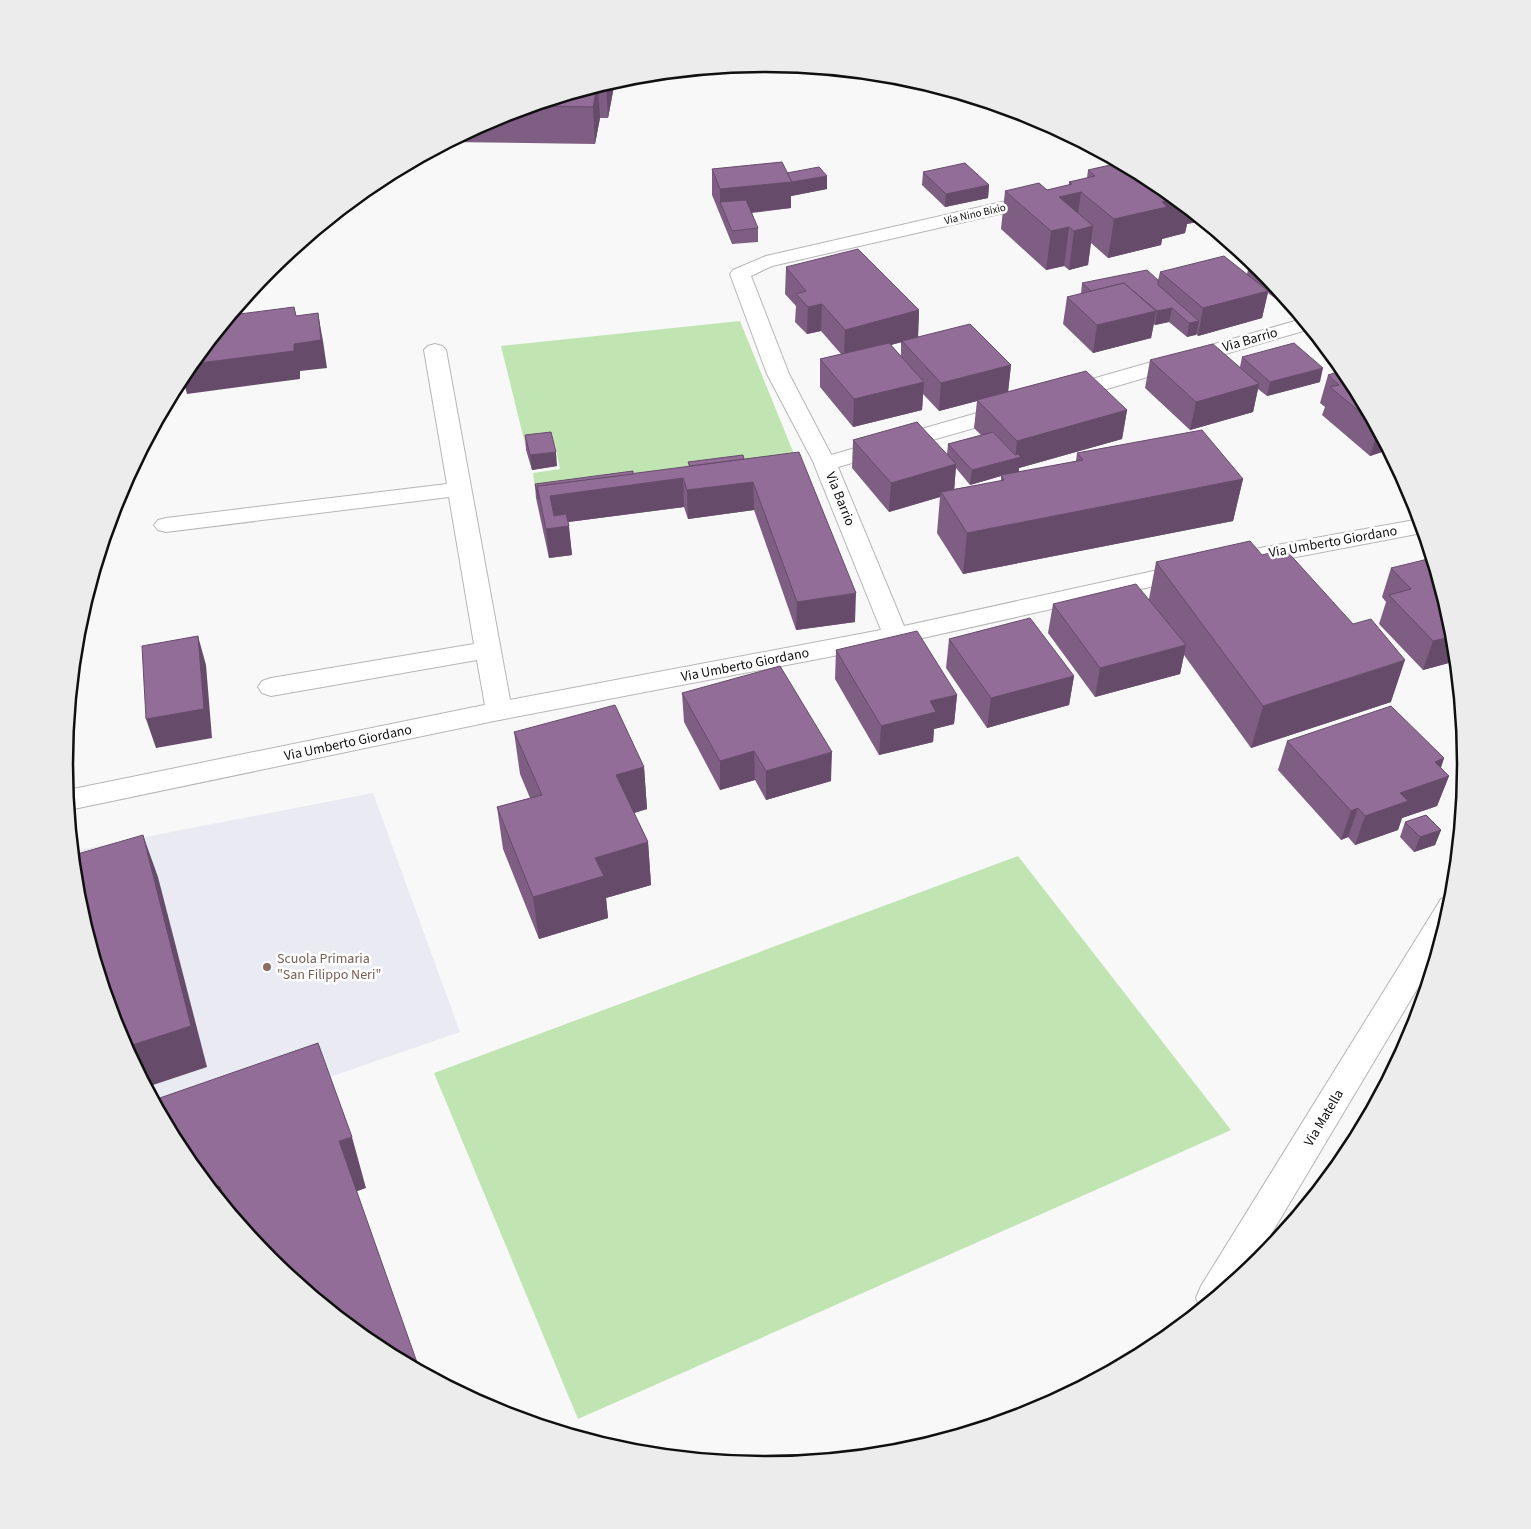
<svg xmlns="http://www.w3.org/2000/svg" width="1531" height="1529" viewBox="0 0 1531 1529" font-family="'Source Sans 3',sans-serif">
<rect width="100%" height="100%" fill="#f8f8f9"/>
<path fill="#eaeaf3" d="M373,793L460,1032L171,1132L118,1032L78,901L73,851Z"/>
<g fill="#c1e4b3">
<path d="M740,321L803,476L536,495L533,473L560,469L555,444L526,448L501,346Z"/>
<path d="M1018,856L1231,1130L578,1419L434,1073Z"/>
</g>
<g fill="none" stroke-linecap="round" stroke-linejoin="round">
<g stroke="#b6b6b7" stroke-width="2">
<g id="lane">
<path d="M1041,193L1048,195L1050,199L1048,203L772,266L751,276L789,374L836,464L833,469L825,471L817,469L767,374L730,274L733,270L766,256Z"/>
<path d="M435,344L442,346L446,350L512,711L508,717L499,720L490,717L486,711L477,660L271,696L262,693L258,687L262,681L271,678L474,644L449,497L166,532L158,530L154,525L158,520L166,518L447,484L424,350L428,346Z"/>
</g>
</g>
<g stroke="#b6b6b7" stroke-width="2">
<g id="street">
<path d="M1302,319L1310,329L1073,399L1065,401L1057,399L1054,394L1057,389Z"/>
<path d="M1012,403L1020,405L1023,410L1020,415L838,467L904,626L1190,563L1199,566L1202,571L1199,576L896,644L499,720L69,810L68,790L499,702L881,630L814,464L817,459Z"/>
<path d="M1420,519L1424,533H1422L1249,566L1240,563L1237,558L1240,553L1249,550Z"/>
<path d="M1451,896H1453V901L1435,959L1251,1268L1201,1309L1196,1298L1201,1286L1441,899Z"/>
</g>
</g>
<use href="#lane" fill="#fff" fill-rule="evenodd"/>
<use href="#street" fill="#fff" fill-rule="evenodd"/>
</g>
<g fill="#7e5e82" fill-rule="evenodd">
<path d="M615,81L608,118H600L595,144L451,142L498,117Z"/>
<path d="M712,169L787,173L827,189L791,196V208L752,213L758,228V242L732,244L712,195Z"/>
<path d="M1088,170L1155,182L1212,229L1208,230L1197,222L1187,224L1185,233L1162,239L1161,245L1108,258L1091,243L1088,265L1069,270L1064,266L1046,270L1001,229L1005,191L1047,190L1069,185V182L1087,178Z"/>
<path d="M923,172L989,185L988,198L945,207L922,185Z"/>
<path d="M1250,260L1261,269L1288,302L1281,303L1268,293L1262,318L1198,336L1196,334L1187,337L1169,322L1155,325L1154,324L1151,338L1093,353L1063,324L1067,297L1081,294L1082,283L1158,280L1160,272L1247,274Z"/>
<path d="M786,267L919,310L918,337L1011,365L1008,391L1127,410L1122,439L1019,468V472L1076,461L1077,453L1243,479L1233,521L963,574L937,533L940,497L889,512L852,468L853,440L947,454L948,444L981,435L974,428L977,401L939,411L923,394L922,410L853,427L820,387V359L841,354L821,331L807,334L795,322L796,306L785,294ZM901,342V356L891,345ZM956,468L970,485L1001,476V481L954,489Z"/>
<path d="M1242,357L1320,382L1267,396L1258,389L1253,412L1190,430L1145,388L1150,360L1240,367Z"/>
<path d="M1328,375H1348L1388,450L1370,456L1322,415L1325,407L1320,403Z"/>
<path d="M525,435L557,466L532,470L526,450Z"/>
<path d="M744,459L855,622L796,630L754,510L688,519L684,507L568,522L572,555L549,558L536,498L535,484L633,474L689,467L688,462Z"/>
<path d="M1156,562L1391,702L1251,748L1184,655L1180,674L1095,697L1048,633L1053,604L1149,599Z"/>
<path d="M1391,568L1453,628L1456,661L1423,670L1379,624L1386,602L1382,597Z"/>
<path d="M949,639L1074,676L1069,705L987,728L946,668Z"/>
<path d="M836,650L957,695L954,724L934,729L933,742L879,755L835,679Z"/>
<path d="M682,693L831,781L766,800L755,780L720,790L684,722Z"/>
<path d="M514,732L644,767L647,809L634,813L648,842L651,885L606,898L608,918L539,939L503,849L497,807L530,798L520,774Z"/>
<path d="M1287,741L1444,758L1441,768L1449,776L1437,806L1402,818L1398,830L1355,845L1348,837L1341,840L1278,770Z"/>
<path d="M1405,822L1441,830L1435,845L1414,852L1400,837Z"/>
</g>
<g fill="#664c6a">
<path d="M615,81L608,118L606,84Z"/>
<path d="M597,87H598L600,118L595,144L593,107Z"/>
<path d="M827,176V189L791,196V208L726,215L720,202V189Z"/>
<path d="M989,185L988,198L945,207L946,194Z"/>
<path d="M1081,192L1076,230L1069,227L1064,266L1046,270L1051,231L1059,197Z"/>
<path d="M1175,199L1198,217L1197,222L1187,224L1185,233L1162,239L1161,245L1108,258L1114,219L1162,202Z"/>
<path d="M1093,226L1088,265L1069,270L1074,231Z"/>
<path d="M1208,226L1212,229L1208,230Z"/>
<path d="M1268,291L1262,318L1198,336L1203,308Z"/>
<path d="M1283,295L1288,302L1281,303Z"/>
<path d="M822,304L821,331L807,334L808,307Z"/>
<path d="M294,307L300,334L318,313L323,341L327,368L300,371V379L187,394L184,383L178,384L183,375L192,364Z"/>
<path d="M1172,308L1169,322L1155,325L1157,311Z"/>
<path d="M919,310L918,338L844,357L845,330Z"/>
<path d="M1156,311L1151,338L1093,353L1097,325Z"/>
<path d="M1199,321L1196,335L1187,337L1189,323Z"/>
<path d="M1011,365L1008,393L977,400V401L939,411L941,383Z"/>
<path d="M1323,368L1320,382L1267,396L1270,382Z"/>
<path d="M924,382L922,410L853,427L854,399Z"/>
<path d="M1259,384L1253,412L1190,430L1196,402Z"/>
<path d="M1127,410L1122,439L1019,468V472L1001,475V476L970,485L972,470L1015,459L1017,441Z"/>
<path d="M1378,430L1388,450L1370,456Z"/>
<path d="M556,452L557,466L532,470L530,455Z"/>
<path d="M956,464L954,493L941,492L940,497L889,512L891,483Z"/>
<path d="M683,478L684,507L553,524L550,496Z"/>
<path d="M1243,479L1233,521L963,574L967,533Z"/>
<path d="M753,482L754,510L688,519L687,490Z"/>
<path d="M569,526L572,555L549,558L546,529Z"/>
<path d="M856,593L855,622L796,630L797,602Z"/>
<path d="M198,636L206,665L212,738L156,748L146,719Z"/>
<path d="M1454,636L1456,661L1423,670L1433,641Z"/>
<path d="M1186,645L1180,674L1095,697L1100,668Z"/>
<path d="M1405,660L1391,702L1251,748L1263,706Z"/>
<path d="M1074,676L1069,705L987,728L991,698Z"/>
<path d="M957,695L954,724L934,729L933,742L879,755L881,726L930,701Z"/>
<path d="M754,751L755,780L720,790V761Z"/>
<path d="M832,752L831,781L766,800V771Z"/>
<path d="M1444,758L1436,781L1449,776L1437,806L1402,818L1398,830L1355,845L1365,816L1400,793L1435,762Z"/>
<path d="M644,767L647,809L620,817L616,775Z"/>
<path d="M1358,808L1348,837L1341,840L1351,811Z"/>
<path d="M1441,830L1435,845L1414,852L1420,837Z"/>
<path d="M143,835L158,877L207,1067L147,1087L126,1047Z"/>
<path d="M648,842L651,885L606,898L608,918L539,939L533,897L595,858Z"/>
<path d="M352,1137L366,1188L355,1192L339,1141Z"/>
<path d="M220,1186L229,1210L212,1189Z"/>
</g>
<g fill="#926d97" stroke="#664c6a">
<path d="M597,87L593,107L534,106Z"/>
<path d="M782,162L792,182L720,189L712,169Z"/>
<path d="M965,163L989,185L946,194L923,172Z"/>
<path d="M1119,163L1155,182L1175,199L1162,202L1167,207L1114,219L1081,192L1059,197L1093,226L1074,231L1069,227L1051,231L1005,191L1039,183L1047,190L1072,184L1069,182L1095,176L1088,170Z"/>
<path d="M819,167L827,176L792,182L787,173Z"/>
<path d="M746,200L758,228L732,231L720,202Z"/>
<path d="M858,249L919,310L845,330L822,304L808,307L796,294L806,291L786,267Z"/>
<path d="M1224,256L1268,291L1203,308L1160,272Z"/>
<path d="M1147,270L1158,280V285L1199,321L1189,323L1172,308L1157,311L1124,283L1091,291L1082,283Z"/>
<path d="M1124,283L1156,311L1097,325L1067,297Z"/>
<path d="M294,307L296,316L318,313L321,340L294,344V351L192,364L232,315Z"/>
<path d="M970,324L1011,365L941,383L902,341Z"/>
<path d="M889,343L924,382L854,399L820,359Z"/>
<path d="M1294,343L1323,368L1270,382L1242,357Z"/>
<path d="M1213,344L1259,384L1196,402L1150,360Z"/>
<path d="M1344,370L1348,375L1374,424L1330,387L1339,385L1328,375Z"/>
<path d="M1086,371L1127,410L1017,441L977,400Z"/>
<path d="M917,422L956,464L891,483L853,440Z"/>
<path d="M1202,430L1243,479L967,533L941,492L1004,480L1001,475L1083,460L1077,453Z"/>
<path d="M551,432L556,452L530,455L525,435Z"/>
<path d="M993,432L1015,455L1018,454L1021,457L972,470L948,444Z"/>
<path d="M799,452L856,593L797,602L753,482L687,490L683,478L550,496L554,516L566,514L569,526L546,529L537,486Z"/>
<path d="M743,455L744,459L690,466L688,462Z"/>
<path d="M633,471V474L537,486L539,500L535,484Z"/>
<path d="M1250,541L1262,555L1285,549L1353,624L1371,619L1405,660L1263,706L1156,562Z"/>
<path d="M1432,558L1453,628L1454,636L1433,641L1389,595L1411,589L1391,568Z"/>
<path d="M1136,584L1186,645L1100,668L1053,604Z"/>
<path d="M1030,618L1074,676L991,698L949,639Z"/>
<path d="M917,631L957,695L930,701L936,712L881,726L836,650Z"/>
<path d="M198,636L204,709L146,719L142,646Z"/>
<path d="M780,666L832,752L766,771L754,751L720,761L682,693Z"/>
<path d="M615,705L644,767L616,775L648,842L595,858L604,876L533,897L497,807L542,795L514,732Z"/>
<path d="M1391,706L1444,758L1435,762L1449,776L1400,793L1408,801L1365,816L1358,808L1351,811L1287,741Z"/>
<path d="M1426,815L1441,830L1420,837L1405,822Z"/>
<path d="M143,835L191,1026L126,1047L118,1032L78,901L74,855Z"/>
<path d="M318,1043L352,1137L339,1141L420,1371L376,1347L270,1260L225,1205L220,1186L212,1189L183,1154L154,1100Z"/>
</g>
<circle fill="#8d6e63" stroke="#fff" stroke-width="2" cx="267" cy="967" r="5"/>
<g text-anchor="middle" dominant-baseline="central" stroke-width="5" stroke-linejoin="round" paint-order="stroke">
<g font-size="11" fill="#101010" stroke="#fff">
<text transform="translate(975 214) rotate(-13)">Via Nino Bixio</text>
</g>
<g font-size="14" fill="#101010" stroke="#fff">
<text transform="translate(1250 340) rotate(-16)">Via Barrio</text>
<text transform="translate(840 499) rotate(68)">Via Barrio</text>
<text transform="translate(1333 542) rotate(-10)">Via Umberto Giordano</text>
<text transform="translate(745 665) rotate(-11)">Via Umberto Giordano</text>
<text transform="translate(348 743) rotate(-12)">Via Umberto Giordano</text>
<text transform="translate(1324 1118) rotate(-59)">Via Matella</text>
</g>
<g font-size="14" fill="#785e54" stroke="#fff" text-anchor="start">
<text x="277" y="959">Scuola Primaria<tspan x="277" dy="16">"San Filippo Neri"</tspan></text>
</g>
</g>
<path d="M0 0H1531V1529H0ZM73 764a692 692 0 1 1 1384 0a692 692 0 1 1-1384 0Z" fill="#ececec" fill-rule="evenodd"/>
<path fill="none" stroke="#101010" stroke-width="2.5" d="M73 764a692 692 0 1 1 1384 0a692 692 0 1 1-1384 0Z"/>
</svg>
